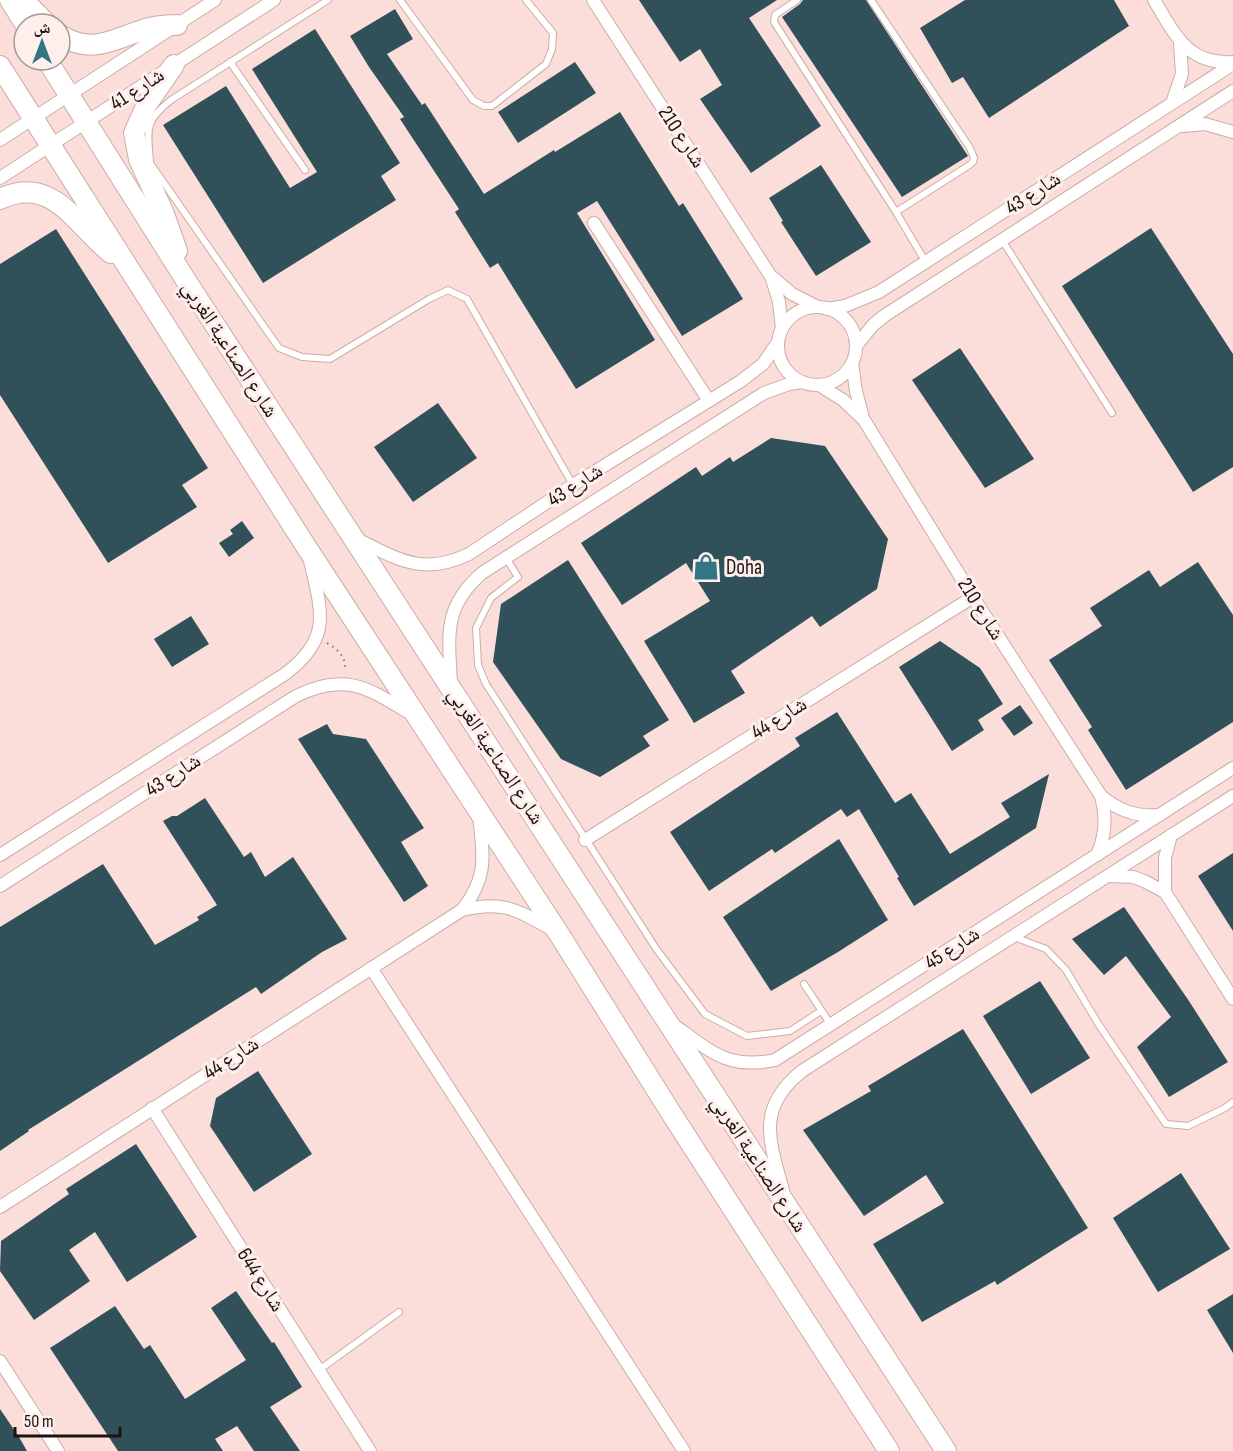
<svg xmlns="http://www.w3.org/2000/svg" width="1233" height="1451" viewBox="0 0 1233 1451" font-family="'Sofia Sans Condensed','Noto Naskh Arabic',sans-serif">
<rect width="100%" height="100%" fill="#fbded9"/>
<g fill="#30515a">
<path d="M639,0H777L749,18L821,126L751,173L700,99L722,85L700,49L680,62Z"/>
<path d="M803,0H866L968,156L902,197L782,17L800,4Z"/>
<path d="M965,0H1114L1129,26L989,118L963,77L952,83L920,28Z"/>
<path d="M395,9L413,39L387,54L422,105L425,103L484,194L554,150L555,152L620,112L679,206L683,203L743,299L682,336L597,201L577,213L655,340L576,389L498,263L490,268L455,212L459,209L400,119L404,117L369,67L350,36Z"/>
<path d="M315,29L400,163L381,176L396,200L263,283L163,125L226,86L290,188L317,172L252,69Z"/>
<path d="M575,62L596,93L518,143L498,112Z"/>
<path d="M821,165L871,242L816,276L781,222L783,221L769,198Z"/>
<path d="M1151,228L1233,354V467L1193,492L1062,286Z"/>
<path d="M56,229L208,468L182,485L197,507L108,563L0,395V264Z"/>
<path d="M960,348L1034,459L985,488L912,380Z"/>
<path d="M438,403L477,458L413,502L374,447Z"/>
<path d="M771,438L825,446L888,539L877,589L820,627L812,616L731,671L745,693L694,723L644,641L710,601L686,563L622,605L581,543L696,467L702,476L730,457L733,462Z"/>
<path d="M242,521L254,538L229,557L219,543L233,534L230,530Z"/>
<path d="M568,560L669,720L643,736L650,746L600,777L561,759L493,662L501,604Z"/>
<path d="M1198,562L1233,615V722L1126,790L1088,730L1092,727L1049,660L1102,626L1090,608L1149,570L1160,587Z"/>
<path d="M191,616L209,644L172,667L154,639Z"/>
<path d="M940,641L980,668L1003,704L978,720L984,730L952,751L899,667Z"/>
<path d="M1020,705L1033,723L1014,736L1001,718Z"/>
<path d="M837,712L895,803L911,793L950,854L1010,817L1001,803L1049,774L1036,828L914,906L897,878L899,877L859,809L847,817L841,809L775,853L772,849L709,891L670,832L800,746L795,738Z"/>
<path d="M327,724L333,734L366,739L424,828L401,842L428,886L404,902L298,739Z"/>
<path d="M205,798L244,857L251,852L265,877L293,857L347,939L322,952L261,994L256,987L28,1130L29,1131L0,1151V927L103,864L155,945L199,920L197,917L217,905L163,821L172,816H177Z"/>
<path d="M839,839L888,920L838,952L771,991L723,917Z"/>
<path d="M1233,853V931L1198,876Z"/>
<path d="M1124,907L1189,1001L1228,1062L1169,1097L1137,1047L1171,1017L1126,956L1104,975L1072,939Z"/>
<path d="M1040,981L1090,1058L1031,1094L983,1016Z"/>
<path d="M963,1029L1088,1228L997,1285L995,1281L922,1322L873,1244L944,1203L926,1175L864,1216L803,1130L871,1091L868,1086Z"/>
<path d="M258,1071L312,1154L254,1192L210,1126L216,1098Z"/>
<path d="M136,1144L197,1237L127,1282L95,1232L69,1250L90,1281L34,1320L0,1271L1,1241L69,1194L66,1189Z"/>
<path d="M1181,1173L1230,1249L1158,1292L1113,1218Z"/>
<path d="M236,1291L272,1343L274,1342L302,1387L270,1407L300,1451H254L237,1426L215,1439L223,1451H118L50,1348L115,1306L144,1349L150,1345L185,1399L246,1360L211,1308Z"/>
<path d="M1233,1294V1353L1207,1310Z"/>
<path d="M0,1409L19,1437L27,1451H0Z"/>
</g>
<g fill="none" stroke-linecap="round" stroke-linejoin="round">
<g stroke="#ceaca6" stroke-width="8">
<g id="service">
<path d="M328,0L171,100C143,122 148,130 150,163L279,348L302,357L330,359L429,299L448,290L467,299L573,485"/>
<path d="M400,0L473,100L484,106H492L546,64L552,49L553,33L526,0"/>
<path d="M797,0L775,15L774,22L896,212L925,261"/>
<path d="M871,0L970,148L974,158L973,162L968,166L896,212"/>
<path d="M230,62L305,170"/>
<path d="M1002,240L1112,413"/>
<path d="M506,558L518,577L491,598L476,628L478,665L486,684L657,950L705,1014L747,1036L790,1031L821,1011"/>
<path d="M1014,937L1046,949L1066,970L1099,1025L1166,1124L1188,1126L1225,1108L1233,1102"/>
<path d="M804,984L831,1025"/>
<path d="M319,1370L399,1312"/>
</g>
</g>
<g stroke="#ceaca6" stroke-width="14">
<g id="minor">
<path d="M593,0L770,275L792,294L818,307"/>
<path d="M1154,0C1175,34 1187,65 1233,62"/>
<path d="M1172,103L1182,74L1180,43"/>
<path d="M1184,126L1205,124L1233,132"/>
<path d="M0,140L215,0"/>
<path d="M0,178L274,0"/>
<path d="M594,223L709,401"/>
<path d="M772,279L779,302L782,329"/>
<circle cx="817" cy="346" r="39"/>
<path d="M827,309L845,306L879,292L1233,64"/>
<path d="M856,346L873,325L884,316L1233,91"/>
<path d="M852,363L856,391L863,418"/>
<path d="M819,385L843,400L864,420L973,597L1101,796C1107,817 1106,835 1097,855"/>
<path d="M357,539C399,560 423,576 469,554L573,485L741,381L763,364L778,342"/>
<path d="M451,685C449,636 442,608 482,573L764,393L789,384L802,382"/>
<path d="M1101,796C1118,810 1135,817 1157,815"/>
<path d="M585,840L973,597"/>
<path d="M0,855L285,674C332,639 322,612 310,561"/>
<path d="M1109,876L1133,877L1144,881L1165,892L1233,999"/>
<path d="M0,886L296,696C346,671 369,689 413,715"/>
<path d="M1165,892V858L1171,835"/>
<path d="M462,910C504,900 517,910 553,930"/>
<path d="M371,968L684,1451"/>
<path d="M674,1025C710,1051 728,1070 775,1060L1233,768"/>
<path d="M152,1108L370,1451"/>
<path d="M783,1190C769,1140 756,1108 802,1071L1233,796"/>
<path d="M0,1207L462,910C489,876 483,855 479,815"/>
<path d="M0,1361L58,1451"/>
</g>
</g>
<g stroke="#ceaca6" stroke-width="22">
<g id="primary">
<path d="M10,0L25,24"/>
<path d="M23,0L47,24"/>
<path d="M60,35C91,54 109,41 140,31C152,26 164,25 177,25"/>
<path d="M47,60L187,282L946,1451"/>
<path d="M174,65L147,104L134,133L139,159L164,214L177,251"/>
<path d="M0,66L307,548L559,934L673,1116L889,1451"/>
<path d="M0,199C53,174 75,225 111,253"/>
</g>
</g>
<path stroke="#887471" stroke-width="2" stroke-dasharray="1.5 4.5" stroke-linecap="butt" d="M327,643C339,650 346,657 345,671"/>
<use href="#service" stroke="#fff" stroke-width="6"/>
<use href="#minor" stroke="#fff" stroke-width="12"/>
<use href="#primary" stroke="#fff" stroke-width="20"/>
</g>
<defs>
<g id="shop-bare" transform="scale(2.07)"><path d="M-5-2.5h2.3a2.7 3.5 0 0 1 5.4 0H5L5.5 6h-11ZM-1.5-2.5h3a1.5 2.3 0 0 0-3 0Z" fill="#327686" stroke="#feefed" stroke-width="2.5" paint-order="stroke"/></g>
</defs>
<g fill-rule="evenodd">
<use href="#shop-bare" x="706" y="567"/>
</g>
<g text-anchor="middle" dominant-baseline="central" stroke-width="6" stroke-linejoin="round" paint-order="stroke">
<g font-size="21" fill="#1e1210" stroke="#feefed">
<text transform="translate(137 89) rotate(-33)">شارع 41</text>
<text transform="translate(682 137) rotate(57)">شارع 210</text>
<text transform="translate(1033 193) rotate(-33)">شارع 43</text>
<text transform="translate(230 349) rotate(57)">شارع الصناعية الغربي</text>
<text transform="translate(575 485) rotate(-33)">شارع 43</text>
<text transform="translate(981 609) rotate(58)">شارع 210</text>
<text transform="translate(779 718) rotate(-32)">شارع 44</text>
<text transform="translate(496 756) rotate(57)">شارع الصناعية الغربي</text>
<text transform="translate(173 775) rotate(-33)">شارع 43</text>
<text transform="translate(952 948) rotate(-33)">شارع 45</text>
<text transform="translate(231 1058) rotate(-33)">شارع 44</text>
<text transform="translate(759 1164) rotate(57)">شارع الصناعية الغربي</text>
<text transform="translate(261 1280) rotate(58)">شارع 644</text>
</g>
<g font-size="21" fill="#1e1210" stroke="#feefed" text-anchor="start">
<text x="726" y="567">Doha</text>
</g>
</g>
<g transform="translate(42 42)"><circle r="28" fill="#feefed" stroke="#a49795" stroke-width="1.5"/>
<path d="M0-4.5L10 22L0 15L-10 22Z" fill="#327686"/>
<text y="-9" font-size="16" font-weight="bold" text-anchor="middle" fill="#1e1210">ش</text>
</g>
<path d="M15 1427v9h105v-9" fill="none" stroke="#1e1210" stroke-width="3"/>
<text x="24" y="1427" font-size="18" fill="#1e1210" stroke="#feefed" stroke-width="4.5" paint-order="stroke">50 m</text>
</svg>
